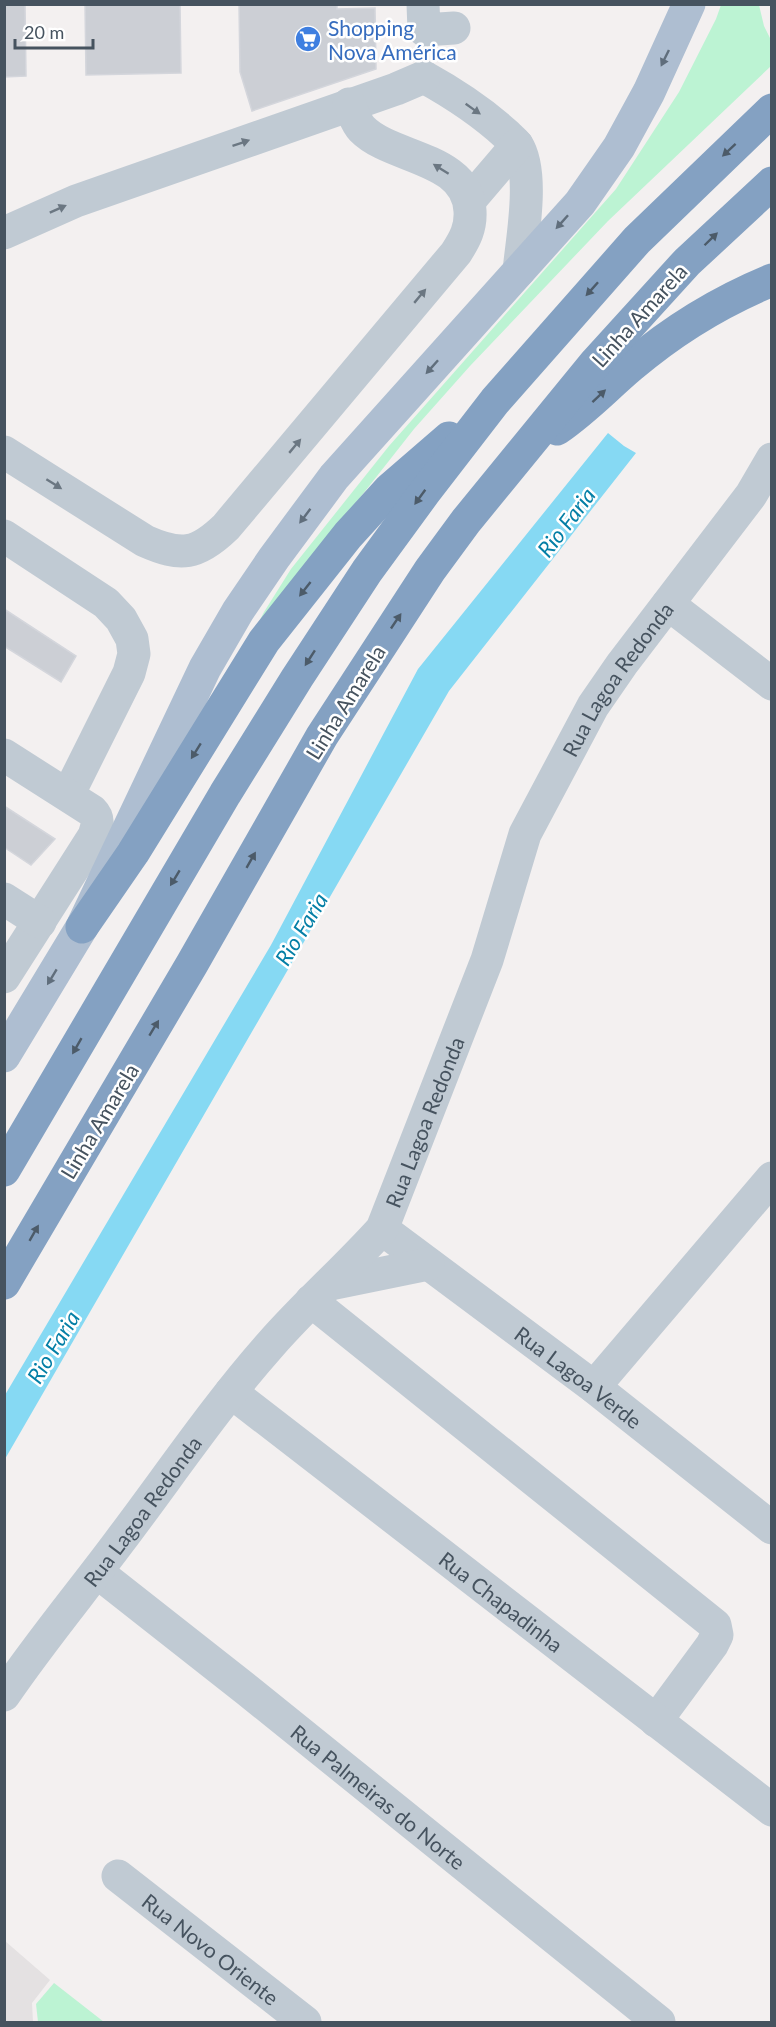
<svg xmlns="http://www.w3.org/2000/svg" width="776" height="2027" viewBox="0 0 776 2027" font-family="Lato,sans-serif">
<rect width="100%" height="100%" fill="#f3f0f0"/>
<path fill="#e4e1e2" d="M5,1941L50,1980L32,2003L33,2022H5Z"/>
<g fill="#bcf3d3">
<path d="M721,5H759L764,26L771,40V66L608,221L470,366L414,429L296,579L241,657L264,612L291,569L389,446L616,189L679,92L716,19Z"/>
<path d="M54,1983L104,2022H38L36,2004Z"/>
</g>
<path fill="#86d9f3" d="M608,433L624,446L636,453L449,691L5,1459V1395L271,945L418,669Z"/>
<g fill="#cccfd5" stroke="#d4d6dc" stroke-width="1.5">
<path d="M4,4H25L26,76L4,77Z"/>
<path d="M85,4H180L181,73L86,75Z"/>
<path d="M239,4H337V9L375,8L376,69L252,111L240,72Z"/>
<path d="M4,609L76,656L61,682L4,646Z"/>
<path d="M4,806L55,839L31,865L4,847Z"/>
</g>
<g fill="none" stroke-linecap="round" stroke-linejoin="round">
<g stroke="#c0cad3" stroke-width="33">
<path d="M423,4L424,30L454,28"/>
<path d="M424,77C453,93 482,112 507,135C510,138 514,141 517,145C535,172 522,239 519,271"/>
<path d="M470,200L517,145"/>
<path d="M4,233L76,201L396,89L424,77"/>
<path d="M4,452L145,541C181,557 197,555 226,527L456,253C465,239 471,228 470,211C468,157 391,159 362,129C356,123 353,112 349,104"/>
<path d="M4,536L106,603L121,619L132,639L134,654L129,673L68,795"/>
<path d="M668,604L772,684"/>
<path d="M4,755L92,811C100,819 97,826 94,836L4,977"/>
<path d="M4,899L40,922"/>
<path id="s1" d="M382,1229L594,1387L772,1528"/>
<path d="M330,1284L428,1264"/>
<path d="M311,1301L715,1625L717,1635L712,1645L656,1721"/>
<path d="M594,1387L772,1178"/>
<path id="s2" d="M231,1392L772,1810"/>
<path id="s3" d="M97,1572L247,1690L659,2022"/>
<path id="s4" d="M4,1695C40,1642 81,1593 119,1542C169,1476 216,1406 271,1344C306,1304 346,1269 382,1229L487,960L525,834L593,706L622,664L751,495L772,459"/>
<path id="s5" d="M118,1876L305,2022"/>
</g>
<path stroke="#aebed1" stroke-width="33" d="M4,1056L82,927L205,668L238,611L274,558L334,477L580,203L619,147L649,92L689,4"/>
<g stroke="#84a1c2" stroke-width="33">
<path d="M557,429C586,409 605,388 631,366C672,331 721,301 772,280"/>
<path d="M82,927L133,853L264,641L348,535L390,489L449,438"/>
<path d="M4,1170L225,794L297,678L367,571L424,493L495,401L637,240L772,110"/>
<path d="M4,1283L192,964L322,736L430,570L466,521L596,362L687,262L772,183"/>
</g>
</g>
<defs><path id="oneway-solid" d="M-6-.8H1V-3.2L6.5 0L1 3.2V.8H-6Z" transform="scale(1.5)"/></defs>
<g fill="#606e7c">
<use href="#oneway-solid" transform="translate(665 58) rotate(116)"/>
<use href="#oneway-solid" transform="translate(562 222) rotate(132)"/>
<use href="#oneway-solid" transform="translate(432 367) rotate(132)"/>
<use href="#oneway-solid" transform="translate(305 516) rotate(127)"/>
<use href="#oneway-solid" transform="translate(52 977) rotate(121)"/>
</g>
<g fill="#6b7782">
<use href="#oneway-solid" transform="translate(473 109) rotate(35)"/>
<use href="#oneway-solid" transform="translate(241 143) rotate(-19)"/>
<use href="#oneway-solid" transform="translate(441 169) rotate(-148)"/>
<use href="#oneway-solid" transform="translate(58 209) rotate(-24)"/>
<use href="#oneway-solid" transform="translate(420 296) rotate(-50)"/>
<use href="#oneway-solid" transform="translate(295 446) rotate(-50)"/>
<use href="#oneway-solid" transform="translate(54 484) rotate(32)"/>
</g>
<g fill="#4c5b69">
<use href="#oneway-solid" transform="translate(729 150) rotate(137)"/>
<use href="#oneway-solid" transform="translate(711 239) rotate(-44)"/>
<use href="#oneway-solid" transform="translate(592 289) rotate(132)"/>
<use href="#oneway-solid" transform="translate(599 396) rotate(-43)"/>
<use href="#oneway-solid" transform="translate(420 497) rotate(126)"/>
<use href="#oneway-solid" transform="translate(305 589) rotate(128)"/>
<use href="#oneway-solid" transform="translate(396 621) rotate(-56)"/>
<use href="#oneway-solid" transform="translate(310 658) rotate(123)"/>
<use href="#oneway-solid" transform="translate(196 751) rotate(122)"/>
<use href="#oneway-solid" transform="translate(251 860) rotate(-60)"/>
<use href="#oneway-solid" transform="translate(175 878) rotate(121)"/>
<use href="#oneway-solid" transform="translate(154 1028) rotate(-59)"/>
<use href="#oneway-solid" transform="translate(77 1046) rotate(120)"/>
<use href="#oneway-solid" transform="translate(34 1233) rotate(-60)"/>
</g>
<defs>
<g id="supermarket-disc" transform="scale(1.35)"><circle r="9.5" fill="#3f7fe0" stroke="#fff"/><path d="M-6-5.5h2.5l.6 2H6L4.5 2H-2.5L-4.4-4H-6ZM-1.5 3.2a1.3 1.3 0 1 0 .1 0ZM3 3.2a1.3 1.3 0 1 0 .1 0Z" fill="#fff"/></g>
</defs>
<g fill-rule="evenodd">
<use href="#supermarket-disc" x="308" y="39"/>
</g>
<g text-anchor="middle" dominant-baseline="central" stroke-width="5" stroke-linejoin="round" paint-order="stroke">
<g font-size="21" fill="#366cbe" stroke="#fff" text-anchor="start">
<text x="328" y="27">Shopping<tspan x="328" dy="24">Nova América</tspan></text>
</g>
<g font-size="21" fill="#46535f" stroke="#fff">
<text transform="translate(639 315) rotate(-48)">Linha Amarela</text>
<text stroke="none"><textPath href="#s4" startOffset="1202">Rua Lagoa Redonda</textPath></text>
<text transform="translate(345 702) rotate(-58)">Linha Amarela</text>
<text transform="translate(99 1121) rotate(-59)">Linha Amarela</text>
<text stroke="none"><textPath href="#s4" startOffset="716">Rua Lagoa Redonda</textPath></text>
<text stroke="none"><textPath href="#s1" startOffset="246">Rua Lagoa Verde</textPath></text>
<text stroke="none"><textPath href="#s4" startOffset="230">Rua Lagoa Redonda</textPath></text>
<text stroke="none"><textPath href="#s2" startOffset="342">Rua Chapadinha</textPath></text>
<text stroke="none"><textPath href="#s3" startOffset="360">Rua Palmeiras do Norte</textPath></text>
<text stroke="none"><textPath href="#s5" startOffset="118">Rua Novo Oriente</textPath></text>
</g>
<g font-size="22" font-style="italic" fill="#047fa6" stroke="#fff">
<text transform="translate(566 522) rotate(-53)">Rio Faria</text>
<text transform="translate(301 929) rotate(-59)">Rio Faria</text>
<text transform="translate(53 1347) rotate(-59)">Rio Faria</text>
</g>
</g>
<rect width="776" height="2027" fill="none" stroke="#46535f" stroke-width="12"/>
<path d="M15 39v9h78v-9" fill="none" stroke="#46535f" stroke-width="3"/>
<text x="24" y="39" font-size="18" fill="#46535f" stroke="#ffffff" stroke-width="4.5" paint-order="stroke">20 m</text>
</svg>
